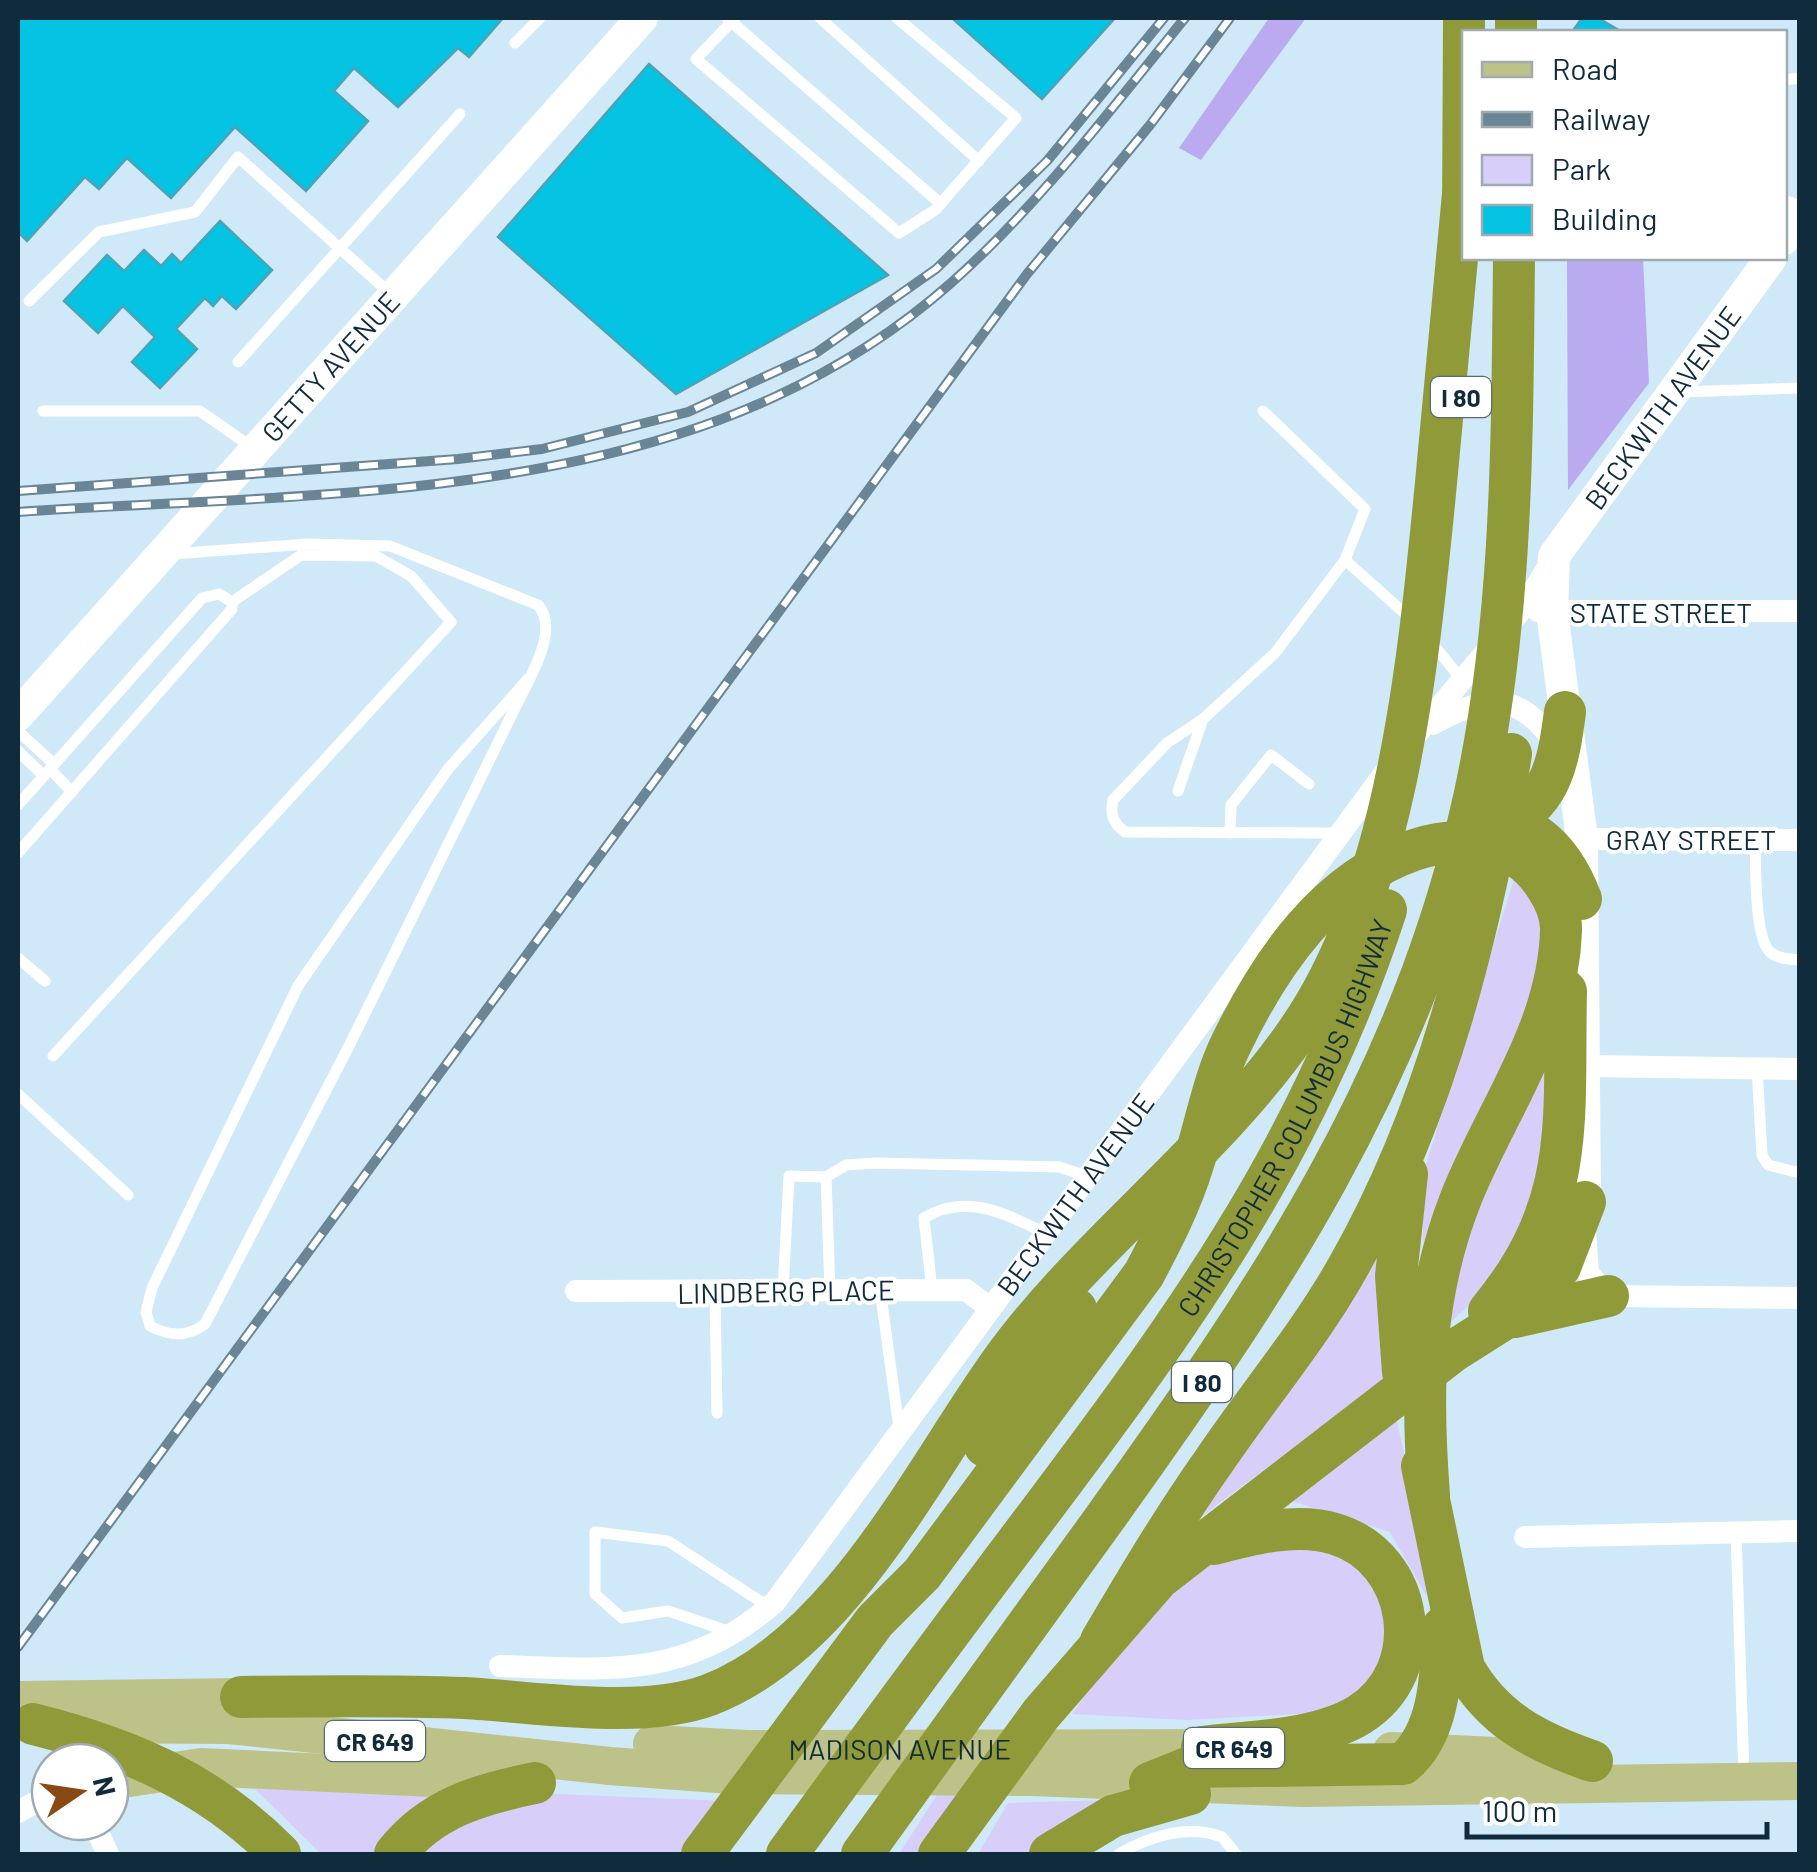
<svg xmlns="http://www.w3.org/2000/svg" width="1817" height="1872" viewBox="0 0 1817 1872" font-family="Barlow,sans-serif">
<rect width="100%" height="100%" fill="#cfe9f9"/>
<g fill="#d8cefa">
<path d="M1518,866L1554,926L1530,1026L1424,1283L1422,1178Z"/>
<path d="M1558,1027L1557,1112L1515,1263L1442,1330L1473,1223Z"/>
<path d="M1393,1224L1395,1372L1198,1519Z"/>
<path d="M1396,1418L1435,1587L1426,1595L1390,1532L1292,1501Z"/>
<path d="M1263,1542L1350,1547L1396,1605L1393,1669L1332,1712L1187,1720L1072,1714L1140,1618L1211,1556Z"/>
<path d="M247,1781L457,1790L384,1854H321Z"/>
<path d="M535,1793L726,1801L690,1854H410L439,1822Z"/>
<path d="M937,1795H969L935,1854H899Z"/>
<path d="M1108,1800L1029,1854H978L1008,1803Z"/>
</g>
<g fill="#bbaaf0">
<path d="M1269,18H1306L1201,160L1179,148Z"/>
<path d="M1567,258H1643L1649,383L1568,490Z"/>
</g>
<g fill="#05c3e2" stroke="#4ca3b6" stroke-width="2.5">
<path d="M18,18H503L469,57L458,48L398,107L354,68L334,91L368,121L306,191L235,127L171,198L127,158L99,189L85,177L27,241L18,232Z"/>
<path d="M952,18H1115L1042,99Z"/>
<path d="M1582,18H1598L1622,32H1572Z"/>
<path d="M649,64L888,275L676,394L498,237Z"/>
<path d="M220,221L272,270L236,309L222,296L213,306L205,298L176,329L197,349L160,388L132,362L155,337L123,306L98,333L64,301L107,255L124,271L144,250L161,266L172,254L181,263Z"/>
</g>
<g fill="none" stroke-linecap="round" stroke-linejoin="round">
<g stroke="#fff" stroke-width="11">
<path d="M727,18L941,204"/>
<path d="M735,18L696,59L899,233L935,210L1016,118L897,18"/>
<path d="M820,18L979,161"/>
<path d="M515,43L540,18"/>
<path d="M1784,80L1800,78"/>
<path d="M1784,200L1800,206"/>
<path d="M29,301L99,232L195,212L238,157L392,295"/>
<path d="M238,362L460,114"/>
<path d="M1679,392L1800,388"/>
<path d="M43,411H200L253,448"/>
<path d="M1263,411L1365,509L1345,560"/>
<path d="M172,554L308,544L390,546L538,605C561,631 527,682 514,710L350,1044L205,1324C187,1338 169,1336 150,1326L146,1312L152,1288L298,986L448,769L528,679"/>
<path d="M1432,643L1462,680"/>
<path d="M18,731L54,764"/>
<path d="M18,751L44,776"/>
<path d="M50,769L72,792"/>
<path d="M1178,791L1203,719"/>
<path d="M18,805L202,598L219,594L232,602V609L18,853"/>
<path d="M1230,833L1231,805L1271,755L1309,784"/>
<path d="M1340,833L1125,832C1113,823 1110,815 1113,800L1167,743L1203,719L1275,653L1345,560L1410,618"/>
<path d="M1755,839C1756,863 1754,934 1769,951C1776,959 1791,959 1800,960"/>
<path d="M18,958L45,981"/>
<path d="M53,1056L451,622L411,576L376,556L301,555L232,602"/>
<path d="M1757,1068L1762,1155L1768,1165L1800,1173"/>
<path d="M18,1094L128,1195"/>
<path d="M826,1177L846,1165L876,1163L1059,1167L1087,1176"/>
<path d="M880,1289L899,1428"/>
<path d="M932,1290L924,1218C966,1192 1006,1214 1045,1233"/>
<path d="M783,1291L789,1176L826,1177L830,1290"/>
<path d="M715,1293L717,1413"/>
<path d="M1736,1532L1744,1776"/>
<path d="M731,1632L668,1611L622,1618L595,1594V1532L668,1541L769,1607"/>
<path d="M1119,1854C1150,1836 1188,1824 1222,1837L1236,1854"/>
</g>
<g stroke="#fff" stroke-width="22">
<path d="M1538,611H1800"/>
<path d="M1433,724C1486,694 1522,691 1557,747"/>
<path d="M1410,742L1522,609L1553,559"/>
<path d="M1582,839L1800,840"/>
<path d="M1585,1066L1800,1069"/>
<path d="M1585,1231L1588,1273L1608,1296L1800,1298"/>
<path d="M576,1291L966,1290L990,1308"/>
<path d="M1525,1537L1800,1531"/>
<path id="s1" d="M500,1666C609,1670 688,1679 775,1602L1389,767"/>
<path d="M18,1812L50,1794"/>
<path d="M93,1822L108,1854"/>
</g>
<g stroke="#fff" stroke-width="32">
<path d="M1784,239L1800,218"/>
<path id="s2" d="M18,715L642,18"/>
<path id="s3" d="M1585,1202L1582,839L1552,612L1554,556L1771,258"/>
</g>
<g stroke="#bcc288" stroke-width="38">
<path d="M18,1700L241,1697L270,1701"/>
<path d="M60,1724L229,1725L610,1766L731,1775L1032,1777L1304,1788L1800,1781"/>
<path id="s4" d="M652,1744L747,1749L1232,1748"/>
<path d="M1392,1751L1577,1760"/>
<path d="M110,1781L201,1767L516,1782"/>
</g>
<g stroke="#909a38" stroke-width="42">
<path d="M1516,32V18"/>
<path d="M1463,222L1464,18"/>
<path d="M1471,819C1528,815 1562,849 1581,899"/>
<path d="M1507,822C1553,801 1559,757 1565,712"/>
<path d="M1489,1311C1578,1203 1563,1122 1566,991"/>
<path d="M1515,1317L1608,1296"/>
<path d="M1403,1372L1396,1276L1407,1174"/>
<path d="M985,1446L1076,1309"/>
<path d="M1422,1466L1464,1668C1493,1720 1537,1742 1592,1761"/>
<path d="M1101,1641C1137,1580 1173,1519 1214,1461C1258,1396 1310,1335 1348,1267C1437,1111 1481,929 1511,754"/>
<path d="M241,1697C315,1696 390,1695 464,1698C537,1702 642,1720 709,1695C840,1645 923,1472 1000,1364C1083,1247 1216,1151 1298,1031C1399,886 1419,655 1436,483C1445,387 1454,290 1463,194"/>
<path d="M33,1724C129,1748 210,1783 280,1854"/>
<path d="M1202,1747C1251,1741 1316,1741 1359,1715C1431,1671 1415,1558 1335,1534C1297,1522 1252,1534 1214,1544"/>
<path d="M1150,1783L1190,1767L1403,1764C1441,1732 1441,1673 1443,1627"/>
<path d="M395,1854C431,1808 480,1794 535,1783"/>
<path d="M702,1854L875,1621L922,1574L1144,1274C1163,1238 1181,1203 1193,1164C1206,1124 1213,1080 1232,1042C1271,962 1327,880 1414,850C1447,839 1486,838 1516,856C1539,870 1562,904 1561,931C1558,1030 1496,1110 1461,1198C1422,1297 1421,1391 1429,1495"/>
<path id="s5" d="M787,1854C864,1748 942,1642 1021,1537C1176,1331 1305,1159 1386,910"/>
<path d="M862,1854C942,1743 1022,1632 1102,1522C1268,1291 1411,1081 1474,798C1513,620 1512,439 1514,258"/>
<path d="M939,1854L1041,1714L1159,1578L1452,1352L1526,1305L1560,1267L1585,1202"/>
<path d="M1050,1854L1113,1816L1190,1794"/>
</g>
<g stroke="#6a8595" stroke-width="10">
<g id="rail">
<path d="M18,491L458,459L542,449L688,412L816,353L936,269L1047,161L1164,18"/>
<path d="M18,512C336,490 695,509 951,283C1039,205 1111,109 1185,18"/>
<path d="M18,1647L1027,274L1150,125L1230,18"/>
</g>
</g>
<use href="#rail" stroke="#fff" stroke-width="6" stroke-dasharray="19" stroke-linecap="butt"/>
</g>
<g text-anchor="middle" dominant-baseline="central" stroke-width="8" stroke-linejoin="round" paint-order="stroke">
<g fill="#fff" stroke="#586b76" stroke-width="2.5">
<rect x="1431" y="377" width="60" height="40" rx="8"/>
<rect x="1172" y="1362" width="60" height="40" rx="8"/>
<rect x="325" y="1721" width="100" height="40" rx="8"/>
<rect x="1184" y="1728" width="100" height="40" rx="8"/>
</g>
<g font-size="25" font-weight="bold" fill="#102c3c">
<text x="1461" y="397">I 80</text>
<text x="1202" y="1382">I 80</text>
<text x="375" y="1741">CR 649</text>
<text x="1234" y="1748">CR 649</text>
</g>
<g font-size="28" fill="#102c3c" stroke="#fff">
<text stroke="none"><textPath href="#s2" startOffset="468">GETTY AVENUE</textPath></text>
<text stroke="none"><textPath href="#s3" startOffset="832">BECKWITH AVENUE</textPath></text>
<text x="1661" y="612">STATE STREET</text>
<text x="1691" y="839">GRAY STREET</text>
<text stroke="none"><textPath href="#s5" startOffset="892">CHRISTOPHER COLUMBUS HIGHWAY</textPath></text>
<text stroke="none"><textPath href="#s1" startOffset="798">BECKWITH AVENUE</textPath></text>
<text transform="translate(786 1291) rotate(-1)">LINDBERG PLACE</text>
<text stroke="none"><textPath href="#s4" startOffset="248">MADISON AVENUE</textPath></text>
</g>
</g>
<rect width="1817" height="1872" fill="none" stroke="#102c3c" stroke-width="40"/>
<rect x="1462" y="30" width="325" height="230" fill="#ffffff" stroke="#9fabb1" stroke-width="2.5"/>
<rect x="1482" y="62" width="50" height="15" fill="#bcc288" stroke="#9fabb1" stroke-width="2.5"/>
<text x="1552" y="80" font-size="30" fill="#102c3c">Road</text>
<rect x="1482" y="112" width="50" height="15" fill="#6a8595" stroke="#9fabb1" stroke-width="2.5"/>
<text x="1552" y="130" font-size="30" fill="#102c3c">Railway</text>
<rect x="1482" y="155" width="50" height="30" fill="#d8cefa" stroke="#9fabb1" stroke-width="2.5"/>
<text x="1552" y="180" font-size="30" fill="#102c3c">Park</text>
<rect x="1482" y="205" width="50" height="30" fill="#05c3e2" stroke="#9fabb1" stroke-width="2.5"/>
<text x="1552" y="230" font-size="30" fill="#102c3c">Building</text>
<g transform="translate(80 1792) rotate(77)"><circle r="48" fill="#ffffff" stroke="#9fabb1" stroke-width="2.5"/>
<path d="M0-8L18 38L0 25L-18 38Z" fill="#894913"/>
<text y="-15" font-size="28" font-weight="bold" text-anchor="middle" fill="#102c3c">N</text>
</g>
<path d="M1467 1822v15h300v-15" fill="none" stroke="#102c3c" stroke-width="5"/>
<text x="1482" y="1822" font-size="30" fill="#102c3c" stroke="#ffffff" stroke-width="8" paint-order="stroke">100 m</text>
</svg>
